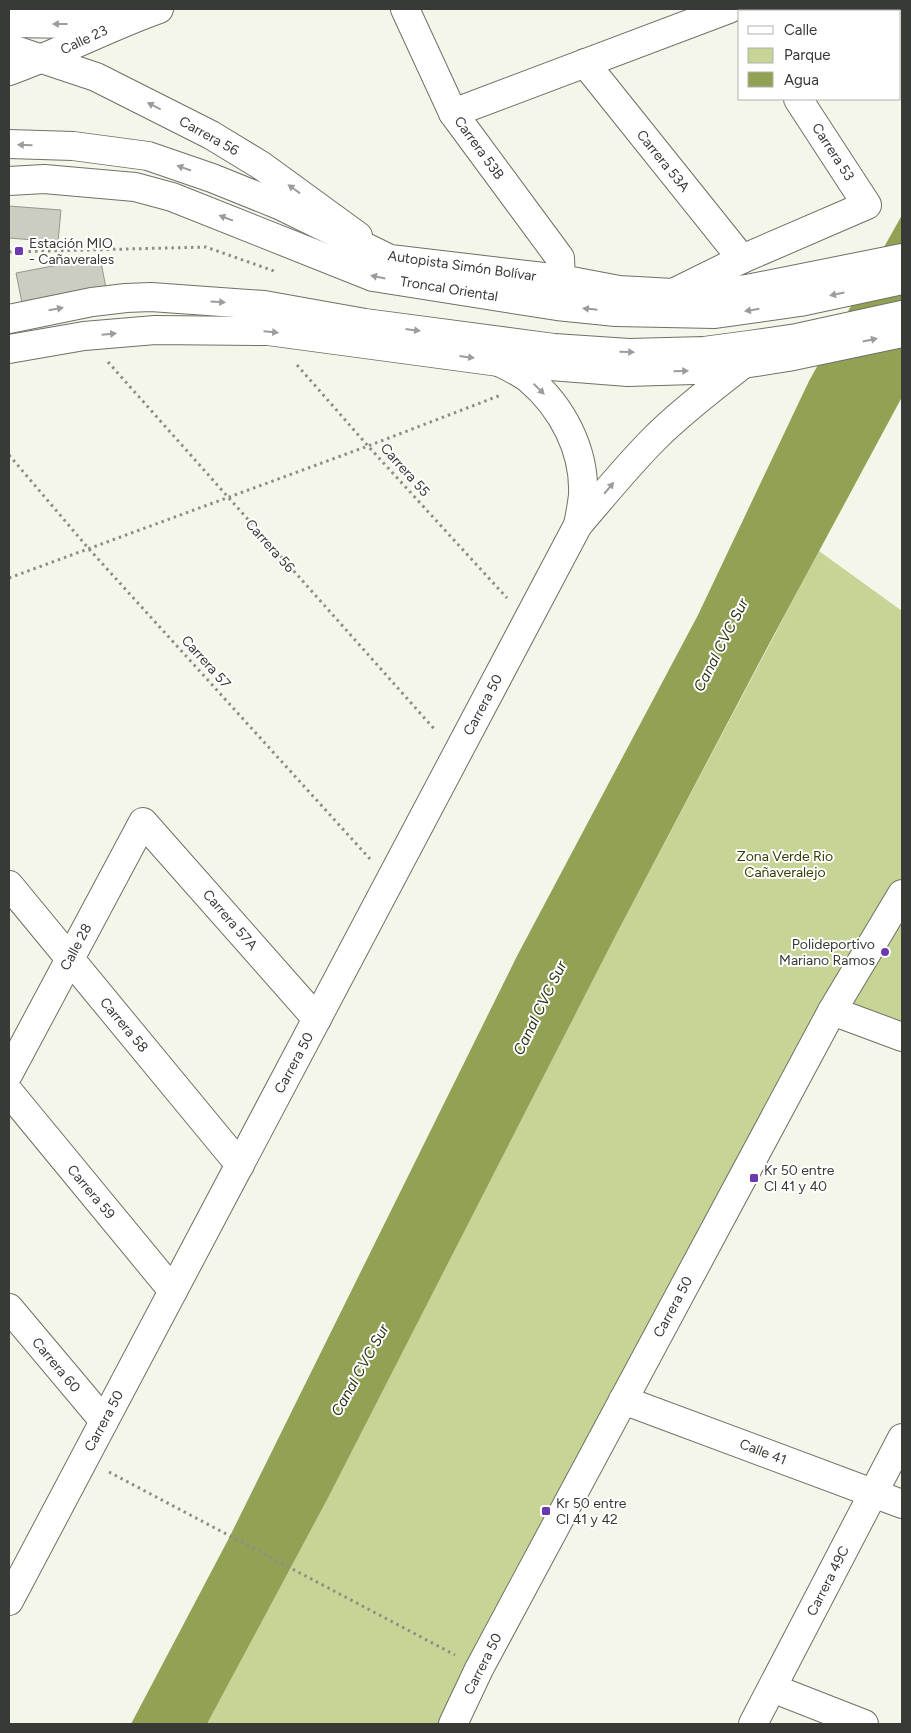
<svg xmlns="http://www.w3.org/2000/svg" width="911" height="1733" viewBox="0 0 911 1733" font-family="Figtree,sans-serif">
<rect width="100%" height="100%" fill="#f3f6e9"/>
<path fill="#c6d596" d="M819,551L902,611V1037L832,1011L441,1724H207L328,1498L617,933Z"/>
<path fill="#92a255" d="M902,215V397L768,646L617,933L328,1498L207,1724H131L229,1538L517,956L698,615L809,381Z"/>
<g fill="#cacdc0" stroke="#95998d">
<path d="M9,206L61,210L58,242L9,238Z"/>
<path d="M100,257L106,288L22,303L16,273Z"/>
</g>
<g fill="none" stroke-linecap="round" stroke-linejoin="round">
<g stroke="#6e7166" stroke-width="30">
<g id="minor">
<path d="M405,9L453,113L560,258L561,279"/>
<path d="M9,48L96,77L211,135L262,166L358,236"/>
<path d="M585,63L742,259"/>
<path d="M453,113L729,9"/>
<path d="M9,181L44,179L135,187L172,197L373,277L557,306L616,312L715,314L800,302L902,280"/>
<path d="M673,293L742,259L867,205L798,99"/>
<path d="M9,319L92,302L126,298L151,297L264,305L365,323L554,348L629,353L704,351L749,345L797,338L902,315"/>
<path d="M499,362C509,367 520,372 529,379C562,407 585,450 583,495C582,505 580,515 578,525"/>
<path d="M9,885L240,1165"/>
<path d="M832,1011L902,1037"/>
<path d="M9,1073L143,822L317,1019"/>
<path d="M9,1092L173,1291"/>
<path d="M9,1308L104,1421"/>
<path d="M623,1400L902,1504"/>
<path d="M9,1601L578,525C603,496 627,466 655,438C682,411 713,388 743,364"/>
<path d="M772,1688L864,1724"/>
<path d="M453,1724L479,1669L832,1011L902,894"/>
<path d="M753,1724L902,1438"/>
</g>
</g>
<g stroke="#6e7166" stroke-width="30">
<g id="major">
<path d="M9,23L75,24L112,22"/>
<path d="M9,71C60,53 108,27 159,9"/>
</g>
</g>
<g stroke="#6e7166" stroke-width="30">
<g id="highway">
<path d="M9,144L73,146L148,156L212,178L279,205L390,259L561,279L619,290L673,293H713L747,289L902,258"/>
<path d="M9,349L84,336L155,330L268,331L499,362L628,372L693,370L743,364L788,357L902,333"/>
</g>
</g>
<g stroke="#8d8f87" stroke-width="3" stroke-dasharray="2.5 4" stroke-linecap="butt">
<path d="M9,252L206,247L274,271"/>
<path d="M108,362L436,731"/>
<path d="M297,365L368,446L507,598"/>
<path d="M9,455L89,549L370,859"/>
<path d="M9,578L368,446L501,395"/>
<path d="M109,1472L455,1655"/>
</g>
<use href="#minor" stroke="#fff" stroke-width="28"/>
<use href="#major" stroke="#fff" stroke-width="28"/>
<use href="#highway" stroke="#fff" stroke-width="28"/>
</g>
<defs><path id="oneway-solid" d="M-6-.8H1V-3.2L6.5 0L1 3.2V.8H-6Z" transform="scale(1.25)"/></defs>
<g fill="#9c9c9a">
<use href="#oneway-solid" transform="translate(60 24) rotate(180)"/>
<use href="#oneway-solid" transform="translate(154 106) rotate(-153)"/>
<use href="#oneway-solid" transform="translate(25 145) rotate(-178)"/>
<use href="#oneway-solid" transform="translate(184 168) rotate(-161)"/>
<use href="#oneway-solid" transform="translate(294 189) rotate(-144)"/>
<use href="#oneway-solid" transform="translate(226 218) rotate(-159)"/>
<use href="#oneway-solid" transform="translate(378 277) rotate(-168)"/>
<use href="#oneway-solid" transform="translate(837 294) rotate(168)"/>
<use href="#oneway-solid" transform="translate(218 302) rotate(4)"/>
<use href="#oneway-solid" transform="translate(56 309) rotate(-10)"/>
<use href="#oneway-solid" transform="translate(590 309) rotate(-174)"/>
<use href="#oneway-solid" transform="translate(752 310) rotate(171)"/>
<use href="#oneway-solid" transform="translate(413 330) rotate(7)"/>
<use href="#oneway-solid" transform="translate(271 332) rotate(5)"/>
<use href="#oneway-solid" transform="translate(109 334) rotate(-5)"/>
<use href="#oneway-solid" transform="translate(870 340) rotate(-12)"/>
<use href="#oneway-solid" transform="translate(627 352) rotate(2)"/>
<use href="#oneway-solid" transform="translate(467 357) rotate(7)"/>
<use href="#oneway-solid" transform="translate(681 371) rotate(-1)"/>
<use href="#oneway-solid" transform="translate(539 389) rotate(44)"/>
<use href="#oneway-solid" transform="translate(609 488) rotate(-50)"/>
</g>
<g fill="#6c39b0" stroke="#fff" stroke-width="2">
<rect x="14" y="246" width="10" height="10" rx="2.5"/>
<circle cx="885" cy="952" r="5"/>
<rect x="749" y="1173" width="10" height="10" rx="2.5"/>
<rect x="541" y="1506" width="10" height="10" rx="2.5"/>
</g>
<g text-anchor="middle" dominant-baseline="central" stroke-width="4" stroke-linejoin="round" paint-order="stroke">
<g font-size="14" fill="#383a35" stroke="#fff">
<text transform="translate(84 40) rotate(-25)">Calle 23</text>
<text transform="translate(209 136) rotate(29)">Carrera 56</text>
<text transform="translate(479 148) rotate(54)">Carrera 53B</text>
<text transform="translate(833 152) rotate(57)">Carrera 53</text>
<text transform="translate(663 161) rotate(51)">Carrera 53A</text>
<text transform="translate(462 266) rotate(8)">Autopista Simón Bolívar</text>
<text transform="translate(449 289) rotate(9)">Troncal Oriental</text>
<text transform="translate(405 470) rotate(48)">Carrera 55</text>
<text transform="translate(270 546) rotate(48)">Carrera 56</text>
<text transform="translate(206 662) rotate(48)">Carrera 57</text>
<text transform="translate(483 705) rotate(-62)">Carrera 50</text>
<text transform="translate(230 920) rotate(49)">Carrera 57A</text>
<text transform="translate(76 947) rotate(-62)">Calle 28</text>
<text transform="translate(124 1025) rotate(50)">Carrera 58</text>
<text transform="translate(294 1063) rotate(-62)">Carrera 50</text>
<text transform="translate(91 1192) rotate(50)">Carrera 59</text>
<text transform="translate(673 1307) rotate(-62)">Carrera 50</text>
<text transform="translate(56 1365) rotate(50)">Carrera 60</text>
<text transform="translate(104 1421) rotate(-62)">Carrera 50</text>
<text transform="translate(763 1452) rotate(21)">Calle 41</text>
<text transform="translate(828 1581) rotate(-63)">Carrera 49C</text>
<text transform="translate(483 1664) rotate(-63)">Carrera 50</text>
</g>
<g font-size="14" fill="#383a35" stroke="#fff" text-anchor="start">
<text x="29" y="243">Estación MIO<tspan x="29" dy="16">- Cañaverales</tspan></text>
<text x="875" y="944" text-anchor="end">Polideportivo<tspan x="875" dy="16">Mariano Ramos</tspan></text>
<text x="764" y="1170">Kr 50 entre<tspan x="764" dy="16">Cl 41 y 40</tspan></text>
<text x="556" y="1503">Kr 50 entre<tspan x="556" dy="16">Cl 41 y 42</tspan></text>
</g>
<g font-size="14" fill="#343e00" stroke="#fff">
<text x="785" y="856">Zona Verde Rio<tspan x="785" dy="16">Cañaveralejo</tspan></text>
</g>
<g font-size="15" font-style="italic" fill="#2d3412" stroke="#fff">
<text transform="translate(721 645) rotate(-63)">Canal CVC Sur</text>
<text transform="translate(540 1008) rotate(-64)">Canal CVC Sur</text>
<text transform="translate(360 1370) rotate(-61)">Canal CVC Sur</text>
</g>
</g>
<rect width="911" height="1733" fill="none" stroke="#383a35" stroke-width="20"/>
<rect x="738" y="10" width="162" height="90" fill="#ffffff" stroke="#afb0ae"/>
<rect x="748" y="26" width="25" height="8" fill="#ffffff" stroke="#afb0ae"/>
<text x="784" y="35" font-size="15" fill="#383a35">Calle</text>
<rect x="748" y="48" width="25" height="15" fill="#c6d596" stroke="#afb0ae"/>
<text x="784" y="60" font-size="15" fill="#383a35">Parque</text>
<rect x="748" y="72" width="25" height="15" fill="#92a255" stroke="#afb0ae"/>
<text x="784" y="85" font-size="15" fill="#383a35">Agua</text>
</svg>
